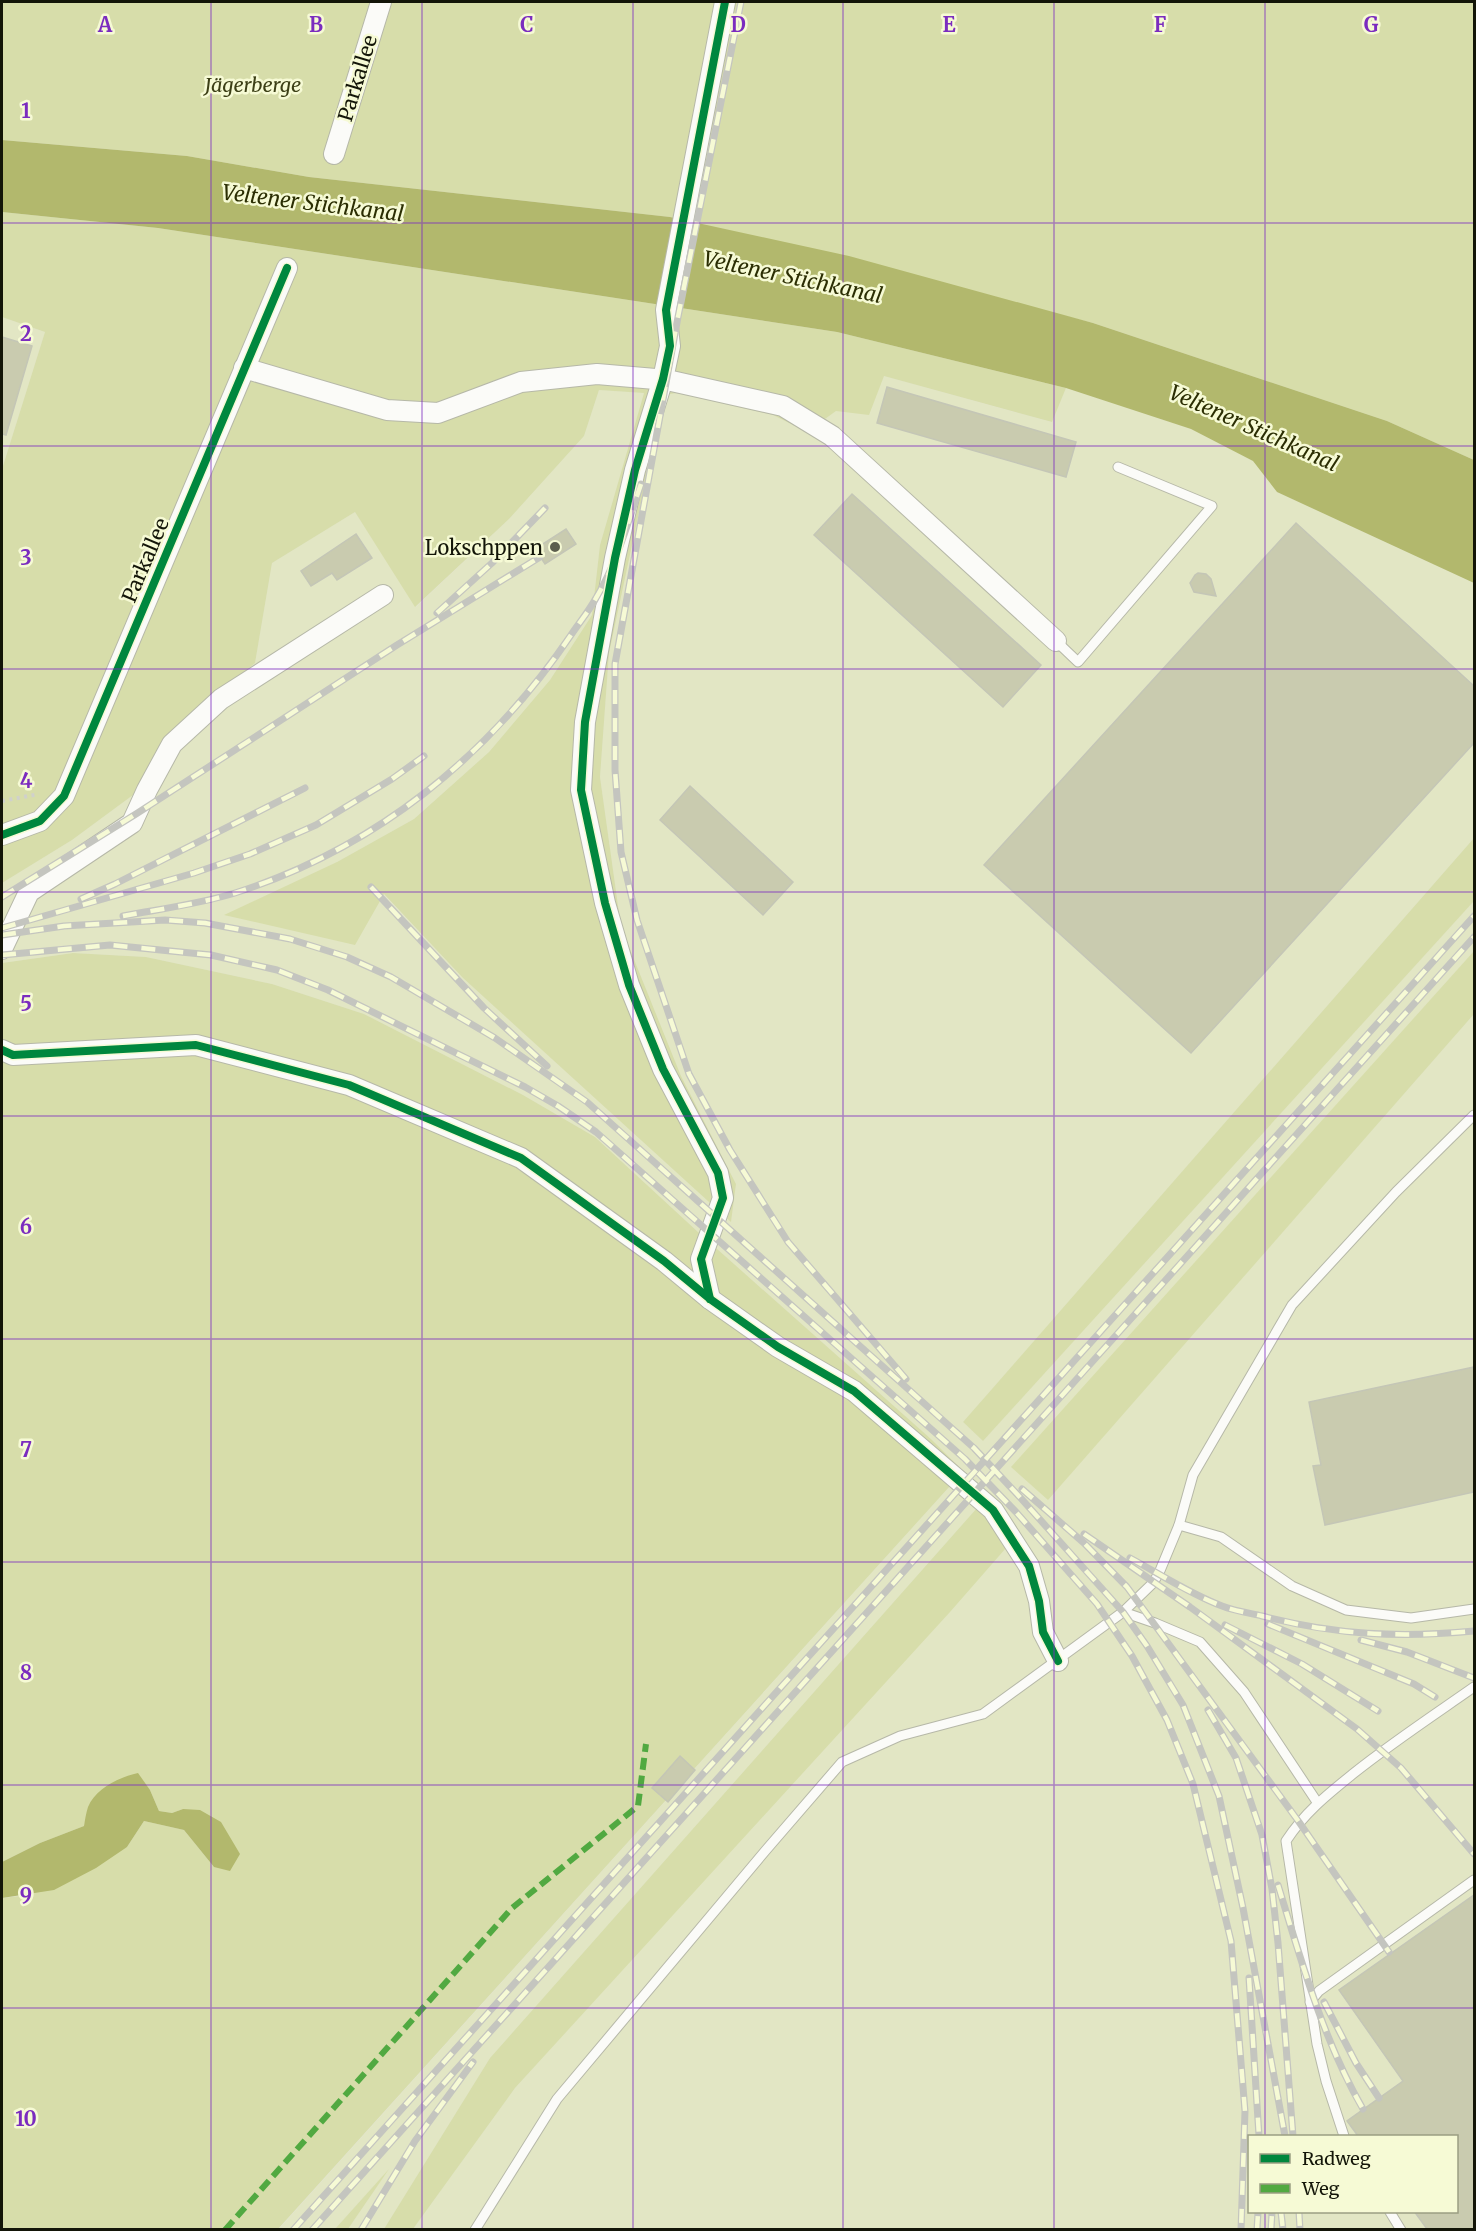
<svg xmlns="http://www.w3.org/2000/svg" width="1476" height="2231" viewBox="0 0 1476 2231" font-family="Merriweather,serif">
<rect width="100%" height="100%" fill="#e3e5d0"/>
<g fill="#e2e6c4" fill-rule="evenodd">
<path d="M2,317L45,332L2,469Z"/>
<path d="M884,376L1051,422L1066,388L1191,429L1253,461L1277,492L1474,583V838L963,1422L983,1441L1474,901V951L1012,1467L1048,1499L1474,1014V2229H413L515,2088L1019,1533L931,1439L698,1232L595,1137L523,1095L364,1014L272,984L146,957L73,953L2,963V883L72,840L133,795L175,729L255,663L272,563L355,512L416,607L509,519L584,436L599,390L644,393L600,545L592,615L550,680L489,752L414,819L337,862L383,894L463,978L731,1221L736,1184L681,1076L621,927L600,777L609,653L617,595L664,395L677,393L773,415L807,432ZM1250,2136H1456V2212H1250Z"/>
<path d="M950,1486L977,1508L490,2058L384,2229H348L385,2174L335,2229L278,2230Z"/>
</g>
<g fill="#d7ddaa">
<path d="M2,2H1474V460L1387,421L1093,323L670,217L309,177L187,156L2,140Z"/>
<path d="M2,212L158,228L837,332L1066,388L1052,422L884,376L869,415L836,411L807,432L773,415L677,393L664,395L609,653L600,777L621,927L681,1076L736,1184L731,1222L463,978L384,894L355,945L224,915L337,862L414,819L489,752L550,680L592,615L600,545L644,393L599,390L584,436L509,519L415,607L355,512L272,563L255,663L175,729L133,795L72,840L2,883V469L45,332L2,317Z"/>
<path d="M1474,838V901L983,1441L963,1422Z"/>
<path d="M1474,951V1014L1048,1500L1011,1467Z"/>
<path d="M73,953L146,957L272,984L364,1014L523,1095L595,1137L698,1232L931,1439L998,1506L1019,1533L950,1612L515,2088L413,2229H384L490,2058L977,1508L950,1486L278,2229H2V1898L20,1896L127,1847L144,1821L184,1830L214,1867L183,1809L172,1813L159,1811L150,1790L89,1806L84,1826L40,1843L2,1862V963Z"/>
<path d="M389,2169L348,2229H335Z"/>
</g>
<g fill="#b2b86d">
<path d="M2,140L187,156L309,177L670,217L849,256L1093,323L1387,421L1474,460V583L1277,492L1253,461L1191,429L1066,388L837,332L158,228L2,212Z"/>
<path d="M138,1773L150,1790L159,1811L172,1813L183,1809L200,1810L221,1822L240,1854L230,1871L214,1867L184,1830L144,1821L127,1847L96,1868L54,1890L2,1898V1862L40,1843L84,1826C85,1820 86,1813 88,1807C96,1788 120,1777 138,1773Z"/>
</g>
<g fill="#c9cbaf" stroke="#c4c6b6" stroke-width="1.5">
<path d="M2,337L32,346L6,435L2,434Z"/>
<path d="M887,387L1076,442L1066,477L877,423Z"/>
<path d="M852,494L1041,665L1003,707L814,535Z"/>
<path d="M1296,523L1474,686V743L1191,1053L984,865Z"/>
<path d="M566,529L576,544L545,564L535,549Z"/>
<path d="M356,534L372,558L337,580L332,573L311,586L301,571Z"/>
<path d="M1198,573L1206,574L1211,579L1216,596L1194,592L1190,583L1195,575Z"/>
<path d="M690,786L793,882L763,915L660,820Z"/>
<path d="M1474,1367V1492L1325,1525L1313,1466L1321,1465L1309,1402Z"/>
<path d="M680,1756L695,1770L668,1802L652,1788Z"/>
<path d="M1474,1895V2229H1427L1414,2211H1456V2136H1358L1347,2121L1403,2081L1339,1990Z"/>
</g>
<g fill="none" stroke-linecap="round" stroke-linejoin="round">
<g stroke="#b6b8a8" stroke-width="11">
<g id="lane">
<path d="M1056,641L1078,662L1212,506L1118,467"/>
<path d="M1179,1525L1221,1537L1292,1586L1346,1610L1411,1618L1474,1609"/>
<path d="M1123,1612L1155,1623L1200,1642L1244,1692L1317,1802"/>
<path d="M1310,2002L1319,1991L1474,1880"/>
<path d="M1344,2136L1326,2081L1317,2044L1286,1841C1305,1812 1328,1794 1354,1773C1393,1742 1434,1715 1474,1687"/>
<path d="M1390,2212L1401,2230"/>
<path d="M475,2230L557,2099L766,1850L842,1762L900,1736L983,1714L1123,1612L1153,1583L1159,1573L1179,1525L1193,1475L1292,1305L1396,1192L1474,1115"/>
</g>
</g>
<g stroke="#b6b8a8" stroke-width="22">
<g id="street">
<path d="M334,154L381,2"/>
<path d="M244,368L387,410L438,413L521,382L597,374L667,380L783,406L832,436L1056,641"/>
<path d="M2,835L40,821L64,796L287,268"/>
<path d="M2,949L29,892L132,823L147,790L172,744L221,699L383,595"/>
<path d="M2,1050L13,1055L196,1045L349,1085L521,1158L664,1261L710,1299L778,1347L854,1391L993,1510L1029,1566L1039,1601L1043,1632L1058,1661"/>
<path d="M710,1299L701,1259L723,1198L718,1173L663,1069L629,985L605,903L581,790L585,722L615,558L635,470L663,379L670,346L666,310L725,2"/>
</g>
</g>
<path stroke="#d0d1cb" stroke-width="4" stroke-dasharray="3 4.5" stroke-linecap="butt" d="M2,801L39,794"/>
<use href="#lane" stroke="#fbfbf8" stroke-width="9"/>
<use href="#street" stroke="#fbfbf8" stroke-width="20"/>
<g stroke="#c4c5bf" stroke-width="7">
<g id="rail">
<path d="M741,2L678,317L615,664V770L621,852L637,920L689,1074L730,1150L788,1242L906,1379"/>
<path d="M437,613L492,563L545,508"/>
<path d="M371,887L484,1008L547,1066"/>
<path d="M2,897L136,814L397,645L540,557"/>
<path d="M81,899L115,884L305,788"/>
<path d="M123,916C160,909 199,904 235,893C376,848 488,757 571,635C579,623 589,611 596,598C617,563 628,522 641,484"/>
<path d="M2,928L194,873L250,854L316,825L392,779L424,756"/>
<path d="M2,935L64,926L165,920L205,923L290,939L347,957L391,977L495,1038L587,1102L974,1448L1017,1494L1123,1612L1147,1646L1183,1705L1219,1796L1243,1908L1285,2136"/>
<path d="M2,955L110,945L211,955L277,970L328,990L525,1087L558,1106L596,1132L965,1459L1016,1512L1097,1604L1132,1656L1167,1720L1193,1784L1231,1941L1245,2111L1241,2230"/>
<path d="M1022,1489L1084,1543L1127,1587L1299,1822L1389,1952"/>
<path d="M1084,1534L1190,1607L1357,1729L1401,1768L1474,1854"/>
<path d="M1130,1558C1160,1574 1190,1594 1222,1606C1235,1611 1249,1613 1262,1616C1336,1635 1399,1638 1474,1631"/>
<path d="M1268,1624L1414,1684L1435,1697"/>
<path d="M1225,1625L1302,1664L1378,1711"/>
<path d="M1361,1640L1407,1652L1474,1678"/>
<path d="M1208,1710L1236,1758L1262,1835L1272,1889L1278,1943L1293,2136"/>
<path d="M1278,1885C1301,1960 1323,2040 1363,2109"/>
<path d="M1249,1978L1259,2136"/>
<path d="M1324,2002L1356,2063L1379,2098"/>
<path d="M1281,2212L1283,2230"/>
<path d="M1299,2212L1300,2230"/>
<path d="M293,2230L1474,916"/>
<path d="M312,2230L1474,937"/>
<path d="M361,2230L415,2141L473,2062"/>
<path d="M1257,2230L1258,2212"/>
<path d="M1271,2230L1272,2212"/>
</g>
</g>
<use href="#rail" stroke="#f6fad5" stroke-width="4.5" stroke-dasharray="14" stroke-linecap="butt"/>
<path stroke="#51a941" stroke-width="6" stroke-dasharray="12 6" stroke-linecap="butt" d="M225,2230L512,1908L638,1806L646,1744"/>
<g stroke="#f6fad5" stroke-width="11">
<g id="cycleway">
<path d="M2,835L40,821L64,796L287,268"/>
<path d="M2,1050L13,1055L196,1045L349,1085L521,1158L664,1261L710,1299L778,1347L854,1391L993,1510L1029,1566L1039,1601L1043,1632L1058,1661"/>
<path d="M710,1299L701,1259L723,1198L718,1173L663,1069L629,985L605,903L581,790L585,722L615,558L635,470L663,379L670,346L666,310L725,2"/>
</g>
</g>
<use href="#cycleway" stroke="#00873e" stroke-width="8"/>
</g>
<path fill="none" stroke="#7b2cbf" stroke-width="1.5" stroke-opacity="0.55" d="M211,2V2230M422,2V2230M633,2V2230M843,2V2230M1054,2V2230M1265,2V2136M2,223H1474M2,446H1474M2,669H1474M2,892H1474M2,1116H1474M2,1339H1474M2,1562H1474M2,1785H1474M2,2008H1474M1265,2212V2230"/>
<circle fill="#5c5e4e" stroke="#f6fad5" stroke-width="2" cx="555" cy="547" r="6"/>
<g text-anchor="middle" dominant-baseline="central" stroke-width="5" stroke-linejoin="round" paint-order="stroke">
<g font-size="20" fill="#131508" stroke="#f6fad5">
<text transform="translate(357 78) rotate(-73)">Parkallee</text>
<text transform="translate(145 560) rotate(-67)">Parkallee</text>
</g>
<g font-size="20" font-style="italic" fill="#3c3f16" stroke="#f6fad5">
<text x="253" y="84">Jägerberge</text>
</g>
<g font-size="20" fill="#131508" stroke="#f6fad5" text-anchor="end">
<text x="543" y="547">Lokschppen</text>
</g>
<g font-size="21" font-style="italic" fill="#2b2e03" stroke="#f6fad5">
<text transform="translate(313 203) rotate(7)">Veltener Stichkanal</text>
<text transform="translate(793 277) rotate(12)">Veltener Stichkanal</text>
<text transform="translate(1254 428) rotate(24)">Veltener Stichkanal</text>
</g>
</g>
<g font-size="20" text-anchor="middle" font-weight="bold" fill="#7b2cbf" stroke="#f6fad5" stroke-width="5" stroke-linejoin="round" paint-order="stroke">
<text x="105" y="32">A</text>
<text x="316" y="32">B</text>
<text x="527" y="32">C</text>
<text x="738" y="32">D</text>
<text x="949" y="32">E</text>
<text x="1160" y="32">F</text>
<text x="1371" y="32">G</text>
<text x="26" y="118">1</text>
<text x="26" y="341">2</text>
<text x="26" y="565">3</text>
<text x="26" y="788">4</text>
<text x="26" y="1011">5</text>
<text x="26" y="1234">6</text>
<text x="26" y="1457">7</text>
<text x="26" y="1680">8</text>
<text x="26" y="1903">9</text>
<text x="26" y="2126">10</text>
</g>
<rect width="1476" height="2231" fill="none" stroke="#131508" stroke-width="6"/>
<rect x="1248" y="2135" width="210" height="78" fill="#f6fad5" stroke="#9b9e83" stroke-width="1.5"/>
<rect x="1260" y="2154" width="30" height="9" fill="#00873e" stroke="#9b9e83" stroke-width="1.5"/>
<text x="1302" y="2165" font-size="18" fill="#131508">Radweg</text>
<rect x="1260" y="2184" width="30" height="9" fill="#51a941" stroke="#9b9e83" stroke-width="1.5"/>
<text x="1302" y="2195" font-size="18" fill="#131508">Weg</text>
</svg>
